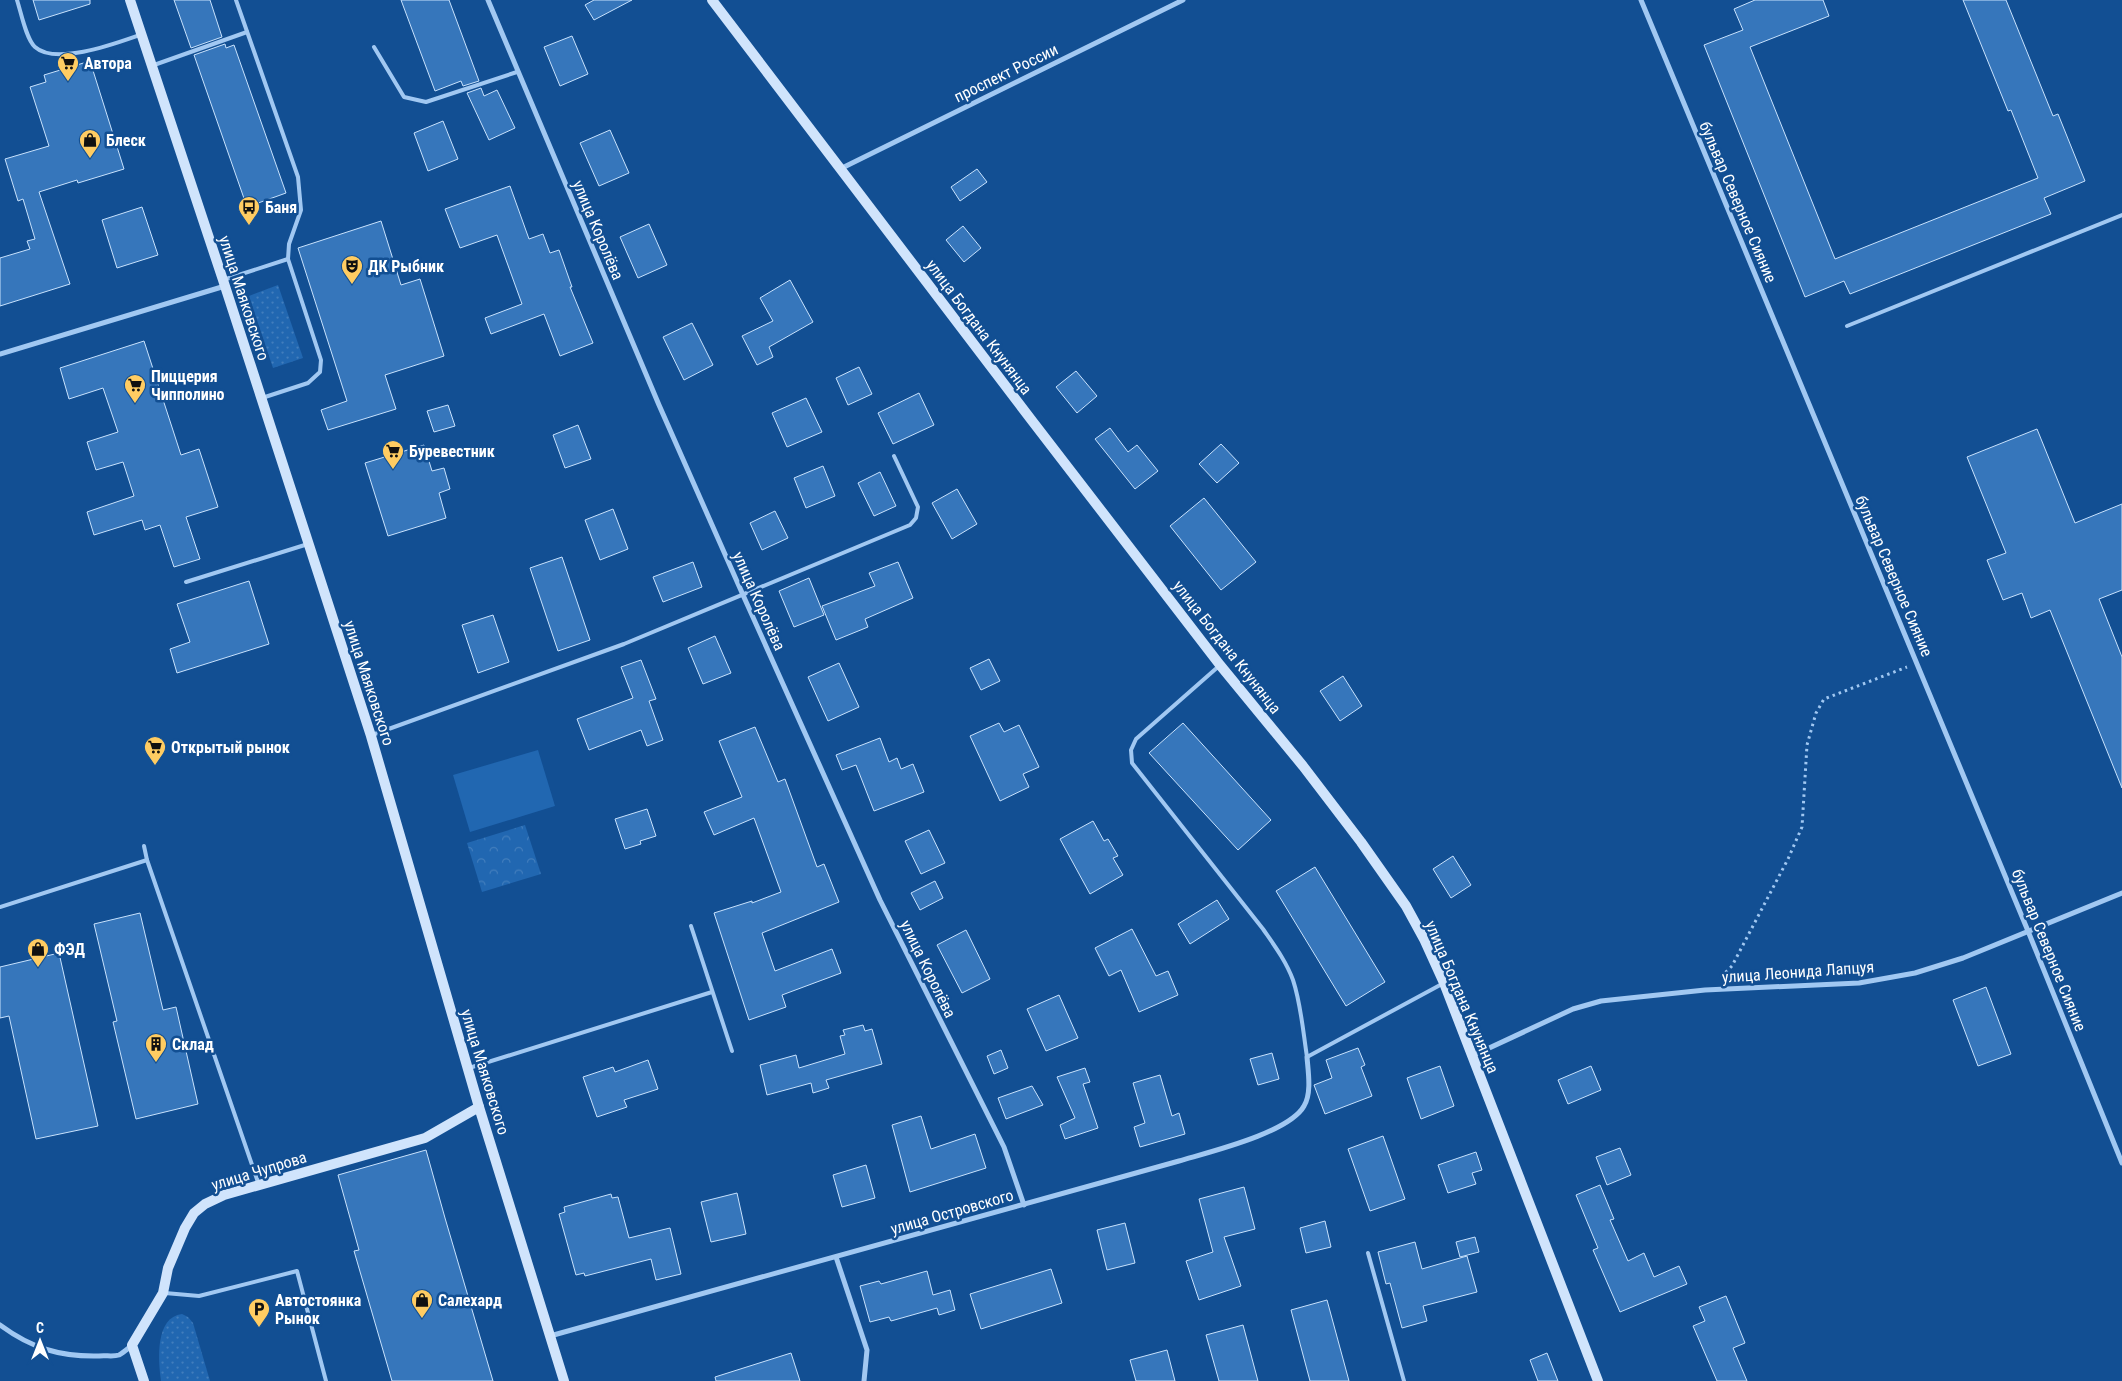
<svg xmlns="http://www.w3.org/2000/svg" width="2122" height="1381" viewBox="0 0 2122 1381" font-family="'Roboto Condensed',sans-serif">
<defs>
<pattern id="grass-dots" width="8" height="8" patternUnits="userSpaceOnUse" patternTransform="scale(1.25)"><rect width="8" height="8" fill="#2167b1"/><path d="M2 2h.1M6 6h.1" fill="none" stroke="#427ebd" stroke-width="1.8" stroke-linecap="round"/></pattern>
<pattern id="forest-crowns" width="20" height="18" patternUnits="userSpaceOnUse" patternTransform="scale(1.25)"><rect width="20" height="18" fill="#2167b1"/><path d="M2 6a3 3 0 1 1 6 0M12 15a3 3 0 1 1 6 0" fill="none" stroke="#427ebd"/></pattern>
</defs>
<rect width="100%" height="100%" fill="#124f93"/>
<g fill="url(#grass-dots)">
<path d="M278,285L303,358L273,368L249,296Z"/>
<path d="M182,1314L188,1317L193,1323L210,1381H161C158,1360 155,1317 182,1314Z"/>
</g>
<path fill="url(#forest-crowns)" d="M525,825L541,874L482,892L467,843Z"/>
<path fill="#2167b1" d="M538,750L555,806L470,832L453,775Z"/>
<g fill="#3676bb" stroke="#c8e2fd">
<path d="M33,0H90V4L39,20Z"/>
<path d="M174,0H210L222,37L191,48Z"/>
<path d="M401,0H449L479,81L463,86L461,81L435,91Z"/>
<path d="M594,0H632L594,20L585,5Z"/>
<path d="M1755,0H1823L1829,16L1750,47L1835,259L2038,178L2011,110L2008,111L1963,0H2006L2053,116L2058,114L2085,181L2044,198L2051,214L1850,294L1844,281L1805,297L1704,45L1743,30L1734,9Z"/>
<path d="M572,36L588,74L560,86L544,47Z"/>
<path d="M225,44L226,48L234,45L286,193L247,207L194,55Z"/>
<path d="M90,61L124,169L78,183L77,180L39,192L70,284L0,306V258L30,249L27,241L35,239L23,199L18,201L5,159L49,146L30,87L46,82L44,75Z"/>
<path d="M481,88L484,96L497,90L515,128L489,140L467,93Z"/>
<path d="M443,121L458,159L428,171L414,133Z"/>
<path d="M610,130L629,173L599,186L580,143Z"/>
<path d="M977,169L987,182L960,201L951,187Z"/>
<path d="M510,186L529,239L543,234L550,253L559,250L572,287H570L593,343L560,356L544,314L491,334L485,318L522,304L497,235L460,248L445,209Z"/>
<path d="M142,207L158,255L117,268L102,220Z"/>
<path d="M381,221L401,285L420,279L444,356L385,375L396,409L328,430L321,410L347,401L298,248Z"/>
<path d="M649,224L667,265L638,278L620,237Z"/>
<path d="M963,226L981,248L964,262L946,240Z"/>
<path d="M790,280L813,322L769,347L773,357L757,365L742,336L773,321L760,298Z"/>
<path d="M692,323L713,365L684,380L663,337Z"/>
<path d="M144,341L181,455L199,449L218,507L186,517L200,559L174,567L160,525L145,530L142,520L94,535L87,512L134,496L123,462L96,470L87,442L118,432L103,388L69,399L60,368Z"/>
<path d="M859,367L872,394L848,405L836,378Z"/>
<path d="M1076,371L1097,396L1077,413L1056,387Z"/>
<path d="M919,393L934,425L893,444L878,413Z"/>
<path d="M806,398L822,432L787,447L772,413Z"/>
<path d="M448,405L455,426L434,432L427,411Z"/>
<path d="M578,425L591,459L565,468L553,435Z"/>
<path d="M1110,428L1128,452L1137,445L1158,471L1135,489L1095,439Z"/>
<path d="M2037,429L2075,523L2122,504V590L2099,599L2122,657V788L2050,610L2031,618L2022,593L2003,600L1987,560L2006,553L1967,457Z"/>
<path d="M1221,444L1239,463L1217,483L1199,464Z"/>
<path d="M424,445L432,471L444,468L450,489L439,493L446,518L388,536L365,463Z"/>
<path d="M823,466L835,496L806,508L794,478Z"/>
<path d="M880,472L896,506L874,516L858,483Z"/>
<path d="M957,489L977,524L952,539L932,503Z"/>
<path d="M1204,498L1256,562L1221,590L1170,526Z"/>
<path d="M613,509L628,549L600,560L585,520Z"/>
<path d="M775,511L788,538L762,550L750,523Z"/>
<path d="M562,557L590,640L558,651L530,568Z"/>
<path d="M693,562L702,587L663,602L653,577Z"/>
<path d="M898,562L913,598L865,619L868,627L836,640L822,606L875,586L869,573Z"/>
<path d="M809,578L824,615L794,627L779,591Z"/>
<path d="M249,581L269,644L177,673L170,649L190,642L177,604Z"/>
<path d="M493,615L509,662L478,673L462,625Z"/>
<path d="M715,636L731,673L703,684L688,648Z"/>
<path d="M989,659L1000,681L981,690L970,668Z"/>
<path d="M641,660L656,699L649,701L663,740L647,746L641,730L589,750L577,719L633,698L621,667Z"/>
<path d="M839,663L859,707L828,721L808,677Z"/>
<path d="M1343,676L1362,706L1340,721L1320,691Z"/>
<path d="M999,723L1004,732L1019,725L1039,767L1023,774L1029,787L1000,801L970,736Z"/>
<path d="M1183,723L1271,820L1238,850L1149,753Z"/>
<path d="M755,727L778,782L785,779L817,867L824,864L839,902L762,933L775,971L832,949L841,973L782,995L786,1007L749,1020L714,913L752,901V903L781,892L754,818L714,835L704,812L742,797L719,741Z"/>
<path d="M880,738L889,762L897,758L901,769L913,764L924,792L874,811L856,765L842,770L836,755Z"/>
<path d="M647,809L656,836L640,841L641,844L625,849L615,819Z"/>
<path d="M1093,821L1104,841L1108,839L1118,856L1113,858L1123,875L1090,894L1060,839Z"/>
<path d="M929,830L945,863L921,874L905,841Z"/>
<path d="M1453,856L1471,885L1451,898L1433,869Z"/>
<path d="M1315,867L1385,982L1346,1006L1276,891Z"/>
<path d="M935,881L943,898L920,910L911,893Z"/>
<path d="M1217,900L1229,919L1190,944L1178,924Z"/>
<path d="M140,913L163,1010L176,1007L198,1104L136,1119L113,1022L117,1021L94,924Z"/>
<path d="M1132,929L1156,976L1168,971L1178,995L1139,1012L1121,970L1109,976L1095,948Z"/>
<path d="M966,930L990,979L962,993L937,945Z"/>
<path d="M59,953L98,1126L36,1139L9,1016L0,1018V967Z"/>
<path d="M1986,987L2011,1054L1978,1066L1953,1000Z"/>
<path d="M1059,995L1078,1038L1046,1051L1027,1009Z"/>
<path d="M863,1025L865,1031L872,1029L882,1064L826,1080L829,1088L813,1093L811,1083L767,1095L760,1065L796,1055L799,1068L845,1054L840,1036L845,1035L843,1030Z"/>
<path d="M1358,1048L1365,1065L1361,1067L1372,1096L1325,1114L1314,1085L1332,1078L1326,1060Z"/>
<path d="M1001,1050L1008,1068L994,1074L987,1056Z"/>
<path d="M1272,1053L1279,1079L1258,1085L1250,1059Z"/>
<path d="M648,1060L658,1089L624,1100L627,1107L597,1117L583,1077L613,1067L615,1072Z"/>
<path d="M1440,1066L1454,1106L1421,1119L1407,1078Z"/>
<path d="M1591,1066L1601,1090L1568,1104L1558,1080Z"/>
<path d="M1085,1068L1090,1082L1083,1084L1098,1128L1065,1139L1060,1125L1075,1118L1057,1077Z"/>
<path d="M1160,1075L1172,1116L1179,1113L1185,1134L1140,1147L1134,1127L1145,1123L1133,1083Z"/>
<path d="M1032,1086L1043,1105L1006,1119L998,1098Z"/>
<path d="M921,1116L931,1149L975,1134L986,1168L910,1192L892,1125Z"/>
<path d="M1383,1136L1405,1199L1370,1211L1348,1149Z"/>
<path d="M1620,1148L1631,1175L1607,1185L1596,1157Z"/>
<path d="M426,1150L445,1218L493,1381H392L354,1251L359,1250L338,1175Z"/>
<path d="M1476,1152L1482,1170L1472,1173L1476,1184L1448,1193L1438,1165Z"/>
<path d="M866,1165L875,1198L842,1207L833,1175Z"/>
<path d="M1600,1185L1614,1219L1610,1220L1628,1261L1644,1253L1654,1277L1679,1266L1687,1284L1620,1312L1593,1250L1598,1248L1576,1195Z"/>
<path d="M1244,1187L1255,1229L1224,1237L1241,1286L1199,1300L1186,1261L1213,1252L1199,1199Z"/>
<path d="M737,1193L746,1234L711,1242L701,1202Z"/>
<path d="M611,1194L612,1198L618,1197L629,1238L670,1228L681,1274L656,1280L651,1259L585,1276L584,1273L576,1275L559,1214L565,1212L564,1207Z"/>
<path d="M1325,1221L1331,1247L1306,1253L1300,1228Z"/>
<path d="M1125,1223L1135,1263L1107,1270L1097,1230Z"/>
<path d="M1475,1237L1479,1252L1460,1257L1456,1242Z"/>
<path d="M1415,1242L1422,1269L1467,1256L1477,1292L1423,1306L1427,1321L1402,1328L1390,1283L1386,1284L1378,1252Z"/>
<path d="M1051,1269L1062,1303L981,1329L970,1294Z"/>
<path d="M927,1271L933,1295L950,1290L955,1310L939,1315L937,1308L891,1321L889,1317L870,1322L860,1286L879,1281L881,1284Z"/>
<path d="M1726,1296L1745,1343L1733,1348L1747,1381H1717L1693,1326L1705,1321L1699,1307Z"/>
<path d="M1327,1300L1349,1381H1310L1291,1310Z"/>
<path d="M1243,1325L1258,1381H1219L1206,1335Z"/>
<path d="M1167,1350L1175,1381H1136L1130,1360Z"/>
<path d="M791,1353L800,1381H716L715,1377Z"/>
<path d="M1547,1353L1558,1381H1538L1530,1360Z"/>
</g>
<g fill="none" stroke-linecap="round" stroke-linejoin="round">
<path stroke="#a1c8f2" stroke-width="3" stroke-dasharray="2.5 4" stroke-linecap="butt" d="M1721,977L1732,966L1788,859L1802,827L1807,745L1816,713L1824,699L1907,667"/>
<g stroke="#a1c8f2" stroke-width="4">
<path d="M17,0C21,12 26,39 35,47C56,66 117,43 140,35"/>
<path d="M374,47L404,97L426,102L517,72"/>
<path d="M154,65L247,32"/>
<path d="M223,280L288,259L289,244L301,210L298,177L236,0"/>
<path d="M1847,326L2122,215"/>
<path d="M262,398L308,383L320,372L321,360L288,259"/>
<path d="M186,582L308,544"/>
<path d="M1219,666L1136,739L1131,750L1132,763L1263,929C1274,945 1286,961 1293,980C1301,1004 1303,1031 1307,1057L1442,984"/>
<path d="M372,735L624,644L910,525L916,518L918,507L894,456"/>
<path d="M144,846L147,860"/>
<path d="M0,907L147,860L259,1185"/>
<path d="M691,926L732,1051"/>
<path d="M469,1068L712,992"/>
<path d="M1368,1253L1404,1381"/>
<path d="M165,1293L199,1296L297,1271L326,1381"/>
</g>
<g stroke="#a1c8f2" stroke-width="5">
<path d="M488,0L659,405L743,595L880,900L1004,1147L1024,1205"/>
<path d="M1641,0L2028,931L2122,1163"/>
<path d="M840,169L1183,0"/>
<path d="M0,354L225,286"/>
<path d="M1472,1056L1573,1009L1601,1001L1705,990L1859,983L1915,973L1963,958L2122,893"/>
<path d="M836,1257L867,1350L864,1381"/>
<path d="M0,1325C31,1348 60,1357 99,1356C105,1355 113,1357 119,1355C123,1353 128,1348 132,1346"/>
<path d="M550,1336L1179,1161C1209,1152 1289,1133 1304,1106C1312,1093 1308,1071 1307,1057"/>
</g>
<g stroke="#d0e4fc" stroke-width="10">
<path d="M130,0L223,280L371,736L479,1107L564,1381"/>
<path d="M712,0L1033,422L1220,665L1303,766L1361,842L1406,906L1424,939L1444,983L1598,1381"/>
<path d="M144,1381L132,1345L163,1293L168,1268L185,1228L194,1213L205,1204L224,1195L425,1138L479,1107"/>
</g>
</g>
<defs>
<g id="supermarket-pin" transform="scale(1.125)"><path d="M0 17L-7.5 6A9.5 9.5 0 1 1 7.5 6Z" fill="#ffcc62" stroke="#124f93"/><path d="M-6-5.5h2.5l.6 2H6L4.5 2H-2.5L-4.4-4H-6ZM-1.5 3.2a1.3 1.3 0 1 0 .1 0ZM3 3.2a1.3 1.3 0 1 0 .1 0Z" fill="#111"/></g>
<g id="shop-pin" transform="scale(1.125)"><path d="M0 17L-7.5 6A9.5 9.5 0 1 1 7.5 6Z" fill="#ffcc62" stroke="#124f93"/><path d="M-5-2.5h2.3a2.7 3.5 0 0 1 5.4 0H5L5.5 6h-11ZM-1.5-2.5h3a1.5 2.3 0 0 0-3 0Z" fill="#111"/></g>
<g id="bus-pin" transform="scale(1.125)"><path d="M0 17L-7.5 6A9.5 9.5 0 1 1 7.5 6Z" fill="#ffcc62" stroke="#124f93"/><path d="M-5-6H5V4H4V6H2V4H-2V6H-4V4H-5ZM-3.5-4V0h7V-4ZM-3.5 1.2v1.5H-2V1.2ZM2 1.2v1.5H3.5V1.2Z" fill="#111"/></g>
<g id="theatre-pin" transform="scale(1.125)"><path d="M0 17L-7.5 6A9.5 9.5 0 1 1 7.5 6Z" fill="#ffcc62" stroke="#124f93"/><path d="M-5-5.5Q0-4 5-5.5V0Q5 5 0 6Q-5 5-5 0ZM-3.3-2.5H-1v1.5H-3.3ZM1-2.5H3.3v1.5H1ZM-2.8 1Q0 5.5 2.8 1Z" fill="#111"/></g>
<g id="building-pin" transform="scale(1.125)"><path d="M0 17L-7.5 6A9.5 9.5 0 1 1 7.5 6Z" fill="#ffcc62" stroke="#124f93"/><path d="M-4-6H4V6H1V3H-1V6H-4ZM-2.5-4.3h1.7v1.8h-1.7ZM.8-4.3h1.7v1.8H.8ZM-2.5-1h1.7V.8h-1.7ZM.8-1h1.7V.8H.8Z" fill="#111"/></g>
<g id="parking-pin" transform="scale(1.125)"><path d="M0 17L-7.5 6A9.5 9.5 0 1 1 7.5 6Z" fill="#ffcc62" stroke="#124f93"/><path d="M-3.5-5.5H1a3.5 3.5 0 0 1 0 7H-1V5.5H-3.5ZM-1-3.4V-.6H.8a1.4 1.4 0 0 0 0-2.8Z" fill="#111"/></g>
</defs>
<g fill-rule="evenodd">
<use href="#supermarket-pin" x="68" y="63"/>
<use href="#shop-pin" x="90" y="140"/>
<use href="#bus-pin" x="249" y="207"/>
<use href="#theatre-pin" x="352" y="266"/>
<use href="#supermarket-pin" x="135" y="385"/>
<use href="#supermarket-pin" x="393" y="451"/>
<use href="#supermarket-pin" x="155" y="747"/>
<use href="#shop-pin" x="38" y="949"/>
<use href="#building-pin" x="156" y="1044"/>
<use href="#shop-pin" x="422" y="1300"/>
<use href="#parking-pin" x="259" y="1309"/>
</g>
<g text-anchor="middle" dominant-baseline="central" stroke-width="5" stroke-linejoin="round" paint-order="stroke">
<g font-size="16" font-weight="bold" fill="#fff" stroke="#124f93" text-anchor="start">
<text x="84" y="63">Автора</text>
<text x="106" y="140">Блеск</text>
<text x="265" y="207">Баня</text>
<text x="368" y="266">ДК Рыбник</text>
<text x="151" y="376">Пиццерия<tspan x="151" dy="18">Чипполино</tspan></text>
<text x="409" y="451">Буревестник</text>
<text x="171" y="747">Открытый рынок</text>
<text x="54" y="949">ФЭД</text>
<text x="172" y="1044">Склад</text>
<text x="275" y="1300">Автостоянка<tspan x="275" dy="18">Рынок</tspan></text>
<text x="438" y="1300">Салехард</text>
</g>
<g font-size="16" fill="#fff" stroke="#124f93">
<text transform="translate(1006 73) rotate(-26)">проспект России</text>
<text transform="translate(1738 202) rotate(67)">бульвар Северное Сияние</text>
<text transform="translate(598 230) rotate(67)">улица Королёва</text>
<text transform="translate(244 298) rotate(72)">улица Маяковского</text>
<text transform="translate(979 327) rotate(53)">улица Богдана Кнунянца</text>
<text transform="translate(1894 576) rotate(67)">бульвар Северное Сияние</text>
<text transform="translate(759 601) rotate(66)">улица Королёва</text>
<text transform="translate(1227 647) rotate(52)">улица Богдана Кнунянца</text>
<text transform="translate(369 683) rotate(72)">улица Маяковского</text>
<text transform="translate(2049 950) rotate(68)">бульвар Северное Сияние</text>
<text transform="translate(928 969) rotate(64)">улица Королёва</text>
<text transform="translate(1798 972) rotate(-4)">улица Леонида Лапцуя</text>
<text transform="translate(1462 997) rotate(67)">улица Богдана Кнунянца</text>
<text transform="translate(485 1072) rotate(73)">улица Маяковского</text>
<text transform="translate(259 1171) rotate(-17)">улица Чупрова</text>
<text transform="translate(952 1212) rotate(-16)">улица Островского</text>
</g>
</g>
<g transform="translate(40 1341)" stroke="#124f93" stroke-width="4" paint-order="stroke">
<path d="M0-4L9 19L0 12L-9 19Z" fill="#ffffff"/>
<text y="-8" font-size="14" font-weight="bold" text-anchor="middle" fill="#ffffff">С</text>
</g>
</svg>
